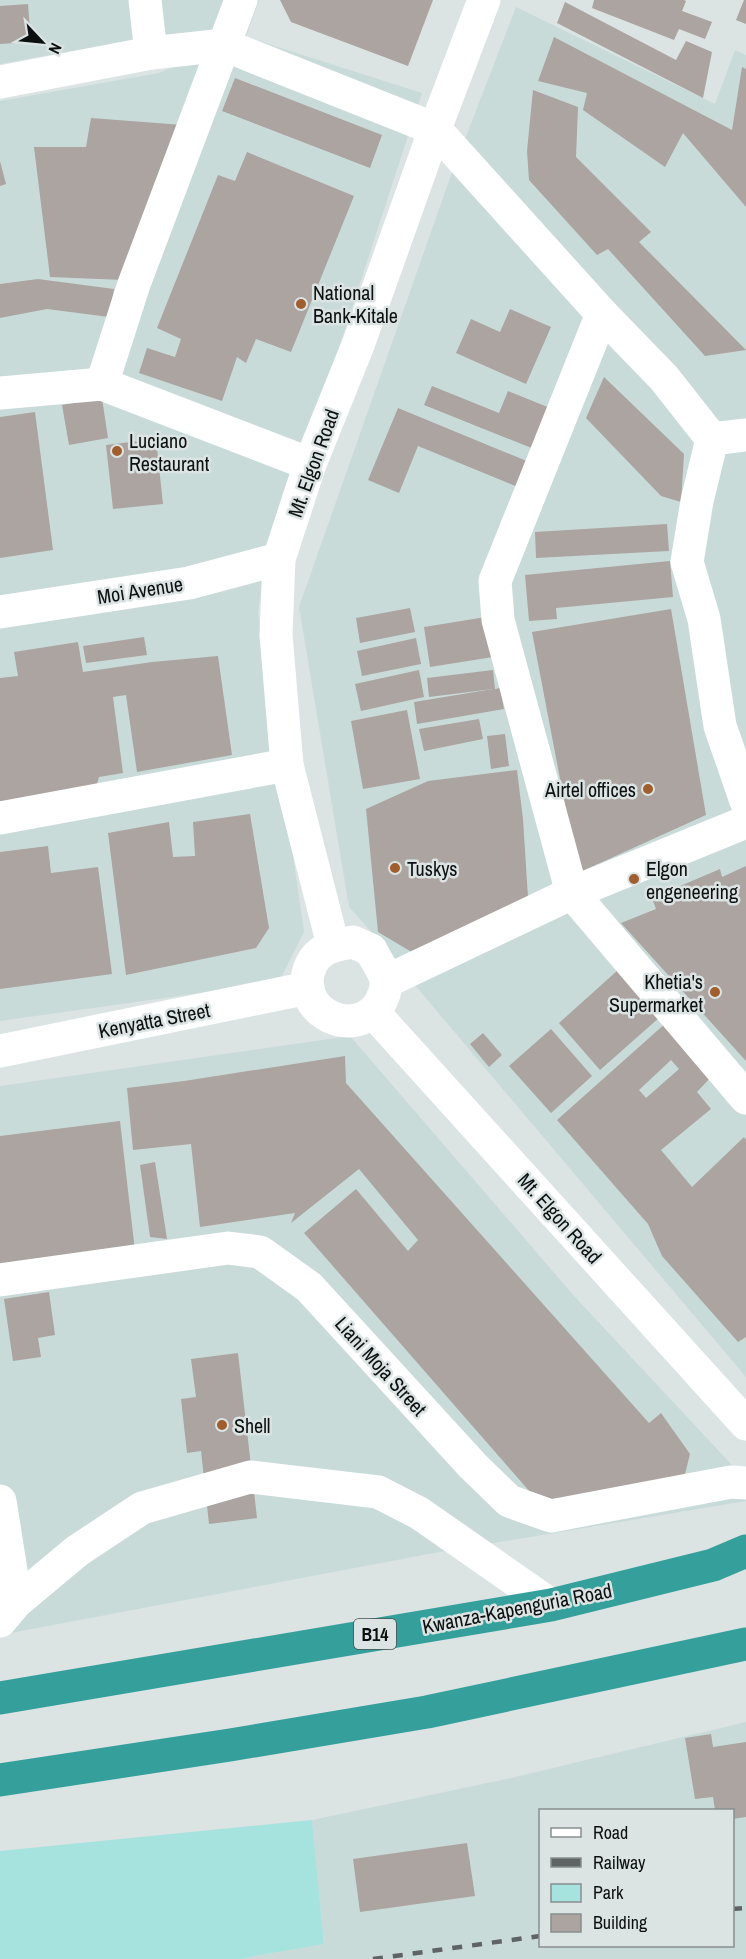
<svg xmlns="http://www.w3.org/2000/svg" width="746" height="1959" viewBox="0 0 746 1959" font-family="'Archivo Narrow',sans-serif">
<rect width="100%" height="100%" fill="#dbe3e3"/>
<g fill="#c9dbd9" fill-rule="evenodd">
<path d="M0,0H259L246,37L422,93L305,452L269,541L258,612L304,932L279,982L0,1021V101L159,73L244,38L160,35L0,64Z"/>
<path d="M516,7L715,104L735,50L746,55V1377L414,984L393,956L349,907L299,607L450,178Z"/>
<path d="M350,1036L575,1297L746,1480V1501L434,1553L0,1635V1086Z"/>
<path d="M746,1722V1959H239L324,1944L312,1820L511,1778ZM540,1810H732V1946H540Z"/>
</g>
<path fill="#a6e2de" d="M312,1820L324,1944L239,1959H0V1851Z"/>
<g fill="#aba4a1" fill-rule="evenodd">
<path d="M280,0H433L408,66L291,22Z"/>
<path d="M594,0H684L686,1L682,11L712,22L705,39L679,29L674,40L592,8Z"/>
<path d="M744,0H746V24L736,20Z"/>
<path d="M565,2L676,60L686,41L712,52L703,98L557,23Z"/>
<path d="M28,4L31,42L0,44V6Z"/>
<path d="M554,37L732,130L742,67L746,69V207L683,133L665,167L583,110L587,93L538,81Z"/>
<path d="M235,78L382,135L370,168L222,111Z"/>
<path d="M533,90L578,107L576,157L651,232L639,242L746,350L705,356L608,249L597,255L529,180L527,151Z"/>
<path d="M91,118L183,125L124,280L50,277L34,147H86Z"/>
<path d="M247,152L354,196L291,352L256,339L246,363L237,357L222,401L139,373L147,348L175,357L181,339L157,328L218,175L235,181Z"/>
<path d="M0,161L6,184L0,186Z"/>
<path d="M38,279L114,289L109,317L47,309L0,318V284Z"/>
<path d="M510,309L551,327L526,384L456,353L471,319L500,332Z"/>
<path d="M604,377L684,454L681,502L661,496L586,418Z"/>
<path d="M432,386L499,413L508,391L550,408L534,449L424,405Z"/>
<path d="M102,398L108,438L69,445L62,405Z"/>
<path d="M398,408L529,462L518,487L418,446L399,493L368,480Z"/>
<path d="M35,412L53,550L0,558V417Z"/>
<path d="M156,439L163,504L113,509L106,445Z"/>
<path d="M667,524L669,551L536,558L535,532Z"/>
<path d="M670,561L673,597L556,608L557,619L529,621L525,575Z"/>
<path d="M410,608L415,632L360,643L356,618Z"/>
<path d="M671,609L706,815L578,873L532,632Z"/>
<path d="M486,617L493,657L430,667L424,627Z"/>
<path d="M144,637L147,655L86,663L83,646Z"/>
<path d="M416,638L421,664L362,676L357,651Z"/>
<path d="M78,642L83,672L152,662L218,656L232,755L137,772L126,695L113,697L123,773L99,777L96,787L0,804V678L18,676L14,652Z"/>
<path d="M419,670L424,697L361,711L355,684Z"/>
<path d="M493,670L495,689L500,688L504,709L417,724L414,702L493,689L429,697L427,678Z"/>
<path d="M407,710L420,779L363,789L351,721Z"/>
<path d="M479,719L483,739L424,751L419,729Z"/>
<path d="M505,734L509,766L491,769L487,736Z"/>
<path d="M517,770L523,819L529,913L420,957L378,932L366,809L428,781Z"/>
<path d="M250,814L269,928L256,948L126,975L108,833L169,822L173,857L195,856L193,822Z"/>
<path d="M48,846L51,873L98,867L112,974L0,989V852Z"/>
<path d="M746,866V1061L621,923L656,909L652,898L720,869L722,877Z"/>
<path d="M618,970L660,1017L600,1070L559,1023Z"/>
<path d="M667,1022L712,1076L697,1092L711,1109L661,1150L692,1187L744,1137L746,1140V1337L738,1342L662,1256L648,1224L557,1120ZM671,1060L679,1069L646,1098L639,1090Z"/>
<path d="M551,1029L592,1076L551,1113L509,1066Z"/>
<path d="M483,1033L502,1055L489,1067L470,1044Z"/>
<path d="M345,1056L346,1083L649,1423L661,1413L690,1454L683,1482L538,1501L304,1233L356,1189L408,1251L418,1240L359,1169L291,1223L295,1213L200,1227L191,1144L133,1150L127,1088L184,1081Z"/>
<path d="M120,1121L135,1251L0,1268V1136Z"/>
<path d="M155,1162L167,1239L150,1237L140,1165Z"/>
<path d="M49,1292L55,1335L38,1338L41,1357L13,1361L4,1299Z"/>
<path d="M238,1353L257,1518L209,1524L201,1451L187,1453L181,1399L196,1397L191,1359Z"/>
<path d="M711,1734L713,1747L746,1742V1817L732,1819V1810H715L713,1797L695,1799L685,1738Z"/>
<path d="M467,1843L475,1896L360,1912L353,1859Z"/>
</g>
<g fill="none" stroke-linecap="round" stroke-linejoin="round">
<g stroke="#fff" stroke-width="33">
<path d="M145,0L151,53"/>
<path d="M0,82L151,53L224,45L435,129L602,314L664,378L712,439"/>
<path d="M602,314L495,581L498,620L572,893L746,1098"/>
<path d="M102,384L134,284L241,0"/>
<path d="M0,393L102,384L310,464"/>
<path d="M712,439L697,501L687,562L704,619L720,726L746,801"/>
<path d="M712,439L746,435"/>
<path d="M0,612L189,583L279,559"/>
<path d="M0,818L287,765"/>
<path d="M353,942L371,950C375,959 386,973 386,983C386,991 383,998 379,1005C353,1040 296,1012 309,970C316,949 333,945 353,942Z"/>
<path d="M333,945L287,765L276,635L279,559L310,464L358,345L435,129L484,0"/>
<path d="M387,981L572,893L746,822"/>
<path d="M373,1012L746,1424"/>
<path d="M0,1051L308,988"/>
<path d="M0,1280L228,1248L260,1252L309,1287L473,1466L509,1501L551,1516L731,1482L746,1483"/>
<path d="M0,1501L16,1602"/>
<path d="M0,1621L16,1602L77,1551L142,1508L250,1477L378,1492L419,1513L551,1605"/>
</g>
<g stroke="#35a09b" stroke-width="33">
<path d="M0,1698L551,1605L713,1565L746,1551"/>
<path d="M0,1780L230,1745L427,1712L746,1644"/>
</g>
<g stroke="#5e6363" stroke-width="4.5" stroke-dasharray="10 10" stroke-linecap="butt">
<path d="M732,1909L746,1908"/>
<path d="M373,1959L540,1936"/>
</g>
</g>
<g fill="#a05d2d" stroke="#dbe3e3" stroke-width="2">
<circle cx="301" cy="304" r="6"/>
<circle cx="117" cy="451" r="6"/>
<circle cx="648" cy="789" r="6"/>
<circle cx="395" cy="868" r="6"/>
<circle cx="634" cy="879" r="6"/>
<circle cx="715" cy="992" r="6"/>
<circle cx="222" cy="1425" r="6"/>
</g>
<g text-anchor="middle" dominant-baseline="central" stroke-width="5" stroke-linejoin="round" paint-order="stroke">
<rect fill="#dbe3e3" stroke="#4a4f4f" stroke-width="1.5" x="354" y="1619" width="42" height="30" rx="4.5"/>
<g font-size="18" font-weight="bold" fill="#0c0f0f">
<text x="375" y="1634">B14</text>
</g>
<g font-size="20" fill="#0c0f0f" stroke="#dbe3e3" text-anchor="start">
<text x="313" y="292">National<tspan x="313" dy="23">Bank-Kitale</tspan></text>
<text x="129" y="440">Luciano<tspan x="129" dy="23">Restaurant</tspan></text>
<text x="636" y="789" text-anchor="end">Airtel offices</text>
<text x="407" y="868">Tuskys</text>
<text x="646" y="868">Elgon<tspan x="646" dy="23">engeneering</tspan></text>
<text x="703" y="981" text-anchor="end">Khetia's<tspan x="703" dy="23">Supermarket</tspan></text>
<text x="234" y="1425">Shell</text>
</g>
<g font-size="20" fill="#0c0f0f" stroke="#dbe3e3">
<text transform="translate(313 463) rotate(-70)">Mt. Elgon Road</text>
<text transform="translate(140 590) rotate(-9)">Moi Avenue</text>
<text transform="translate(154 1020) rotate(-11)">Kenyatta Street</text>
<text transform="translate(560 1218) rotate(48)">Mt. Elgon Road</text>
<text transform="translate(381 1366) rotate(48)">Liani Moja Street</text>
<text transform="translate(517 1608) rotate(-11)">Kwanza-Kapenguria Road</text>
</g>
</g>
<rect x="539" y="1809" width="195" height="138" fill="#dbe3e3" stroke="#888e8e" stroke-width="1.5"/>
<rect x="551" y="1828" width="30" height="9" fill="#ffffff" stroke="#888e8e" stroke-width="1.5"/>
<text x="593" y="1839" font-size="18" fill="#0c0f0f">Road</text>
<rect x="551" y="1858" width="30" height="9" fill="#5e6363" stroke="#888e8e" stroke-width="1.5"/>
<text x="593" y="1869" font-size="18" fill="#0c0f0f">Railway</text>
<rect x="551" y="1884" width="30" height="18" fill="#a6e2de" stroke="#888e8e" stroke-width="1.5"/>
<text x="593" y="1899" font-size="18" fill="#0c0f0f">Park</text>
<rect x="551" y="1914" width="30" height="18" fill="#aba4a1" stroke="#888e8e" stroke-width="1.5"/>
<text x="593" y="1929" font-size="18" fill="#0c0f0f">Building</text>
<g transform="translate(42 42) rotate(116)" stroke="#dbe3e3" stroke-width="4.5" paint-order="stroke">
<path d="M0-4.5L10 22L0 15L-10 22Z" fill="#0c0f0f"/>
<text y="-9" font-size="16" font-weight="bold" text-anchor="middle" fill="#0c0f0f">N</text>
</g>
</svg>
